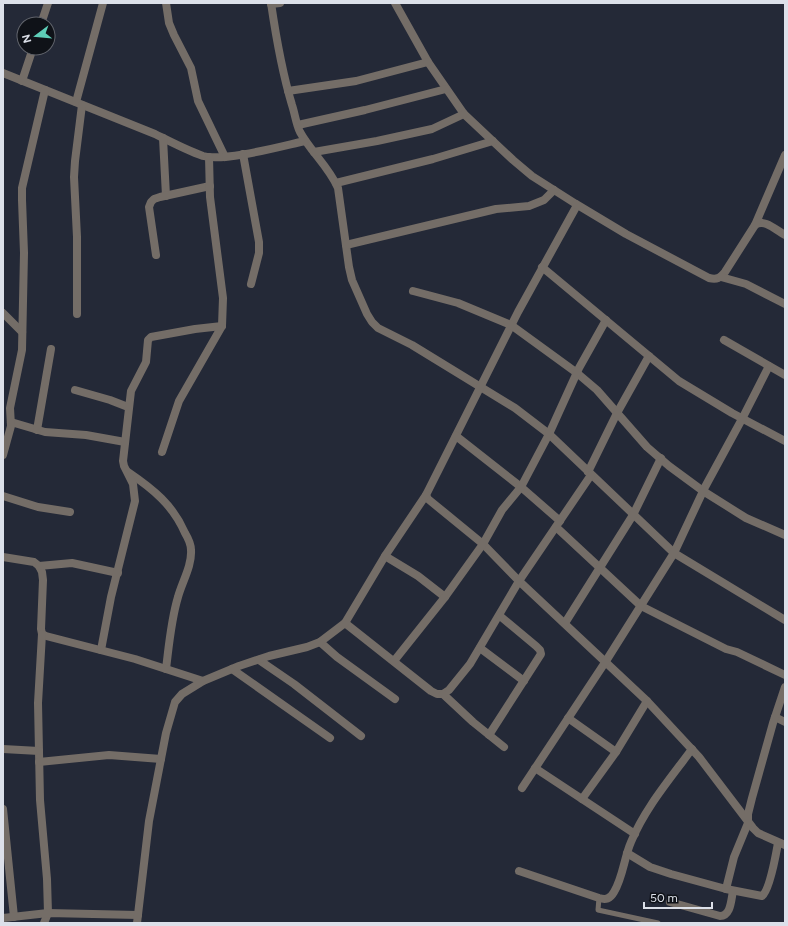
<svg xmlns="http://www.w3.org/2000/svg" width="788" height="926" viewBox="0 0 788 926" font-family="Figtree,sans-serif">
<rect width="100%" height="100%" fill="#242937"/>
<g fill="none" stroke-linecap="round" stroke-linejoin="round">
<path stroke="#746d67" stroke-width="5" d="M599,898L598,910L658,923"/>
<g stroke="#746d67" stroke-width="8">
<path d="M166,3L169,23L174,35L191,68L198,101L225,157"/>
<path d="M271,3C276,37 282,72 292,105C295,114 296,124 300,132C311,152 329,167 338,188L349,267L352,280L367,314L372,322L378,328L412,345L515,408L549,434L674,553L785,620"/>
<path d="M395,3L428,62L464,114L513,160L532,176L576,204V207L518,312L426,495L428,499L483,544L519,581L647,701L699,757L753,828L758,833L785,845"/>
<path d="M271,4L280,3"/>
<path d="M41,24L48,3"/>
<path d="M3,73L155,134C171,142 186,150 203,156C224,162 282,146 305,141"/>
<path d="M22,81L33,48"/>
<path d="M288,91L356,81L428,62"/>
<path d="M76,102L103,3"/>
<path d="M298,125L365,110L446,89"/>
<path d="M163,138L166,196"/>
<path d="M314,152L377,141L432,129L464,114"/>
<path d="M243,154L259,242V253L251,284"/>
<path d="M336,183L433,159L493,141"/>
<path d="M576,204L626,234L709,278C717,280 720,278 725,272L755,225C764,218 776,230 785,235"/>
<path d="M755,225L785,155"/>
<path d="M346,245L496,209L529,206L544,200L554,190"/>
<path d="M156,255L149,207L151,202L154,199L160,197L210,186"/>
<path d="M542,267L679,381L732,413L785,441"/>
<path d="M721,277L746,284L785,304"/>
<path d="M413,291L458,303L511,325L577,373L597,390L647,447L669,466L703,491L746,518L785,535"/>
<path d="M3,313L22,332"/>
<path d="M77,314V237L74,177L75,161L82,105"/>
<path d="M724,340L785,375"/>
<path d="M75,390L110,400L128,407"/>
<path d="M11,422L45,432L86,435L125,442"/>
<path d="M37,430L51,349"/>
<path d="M456,436L521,487L560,521"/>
<path d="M162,452L179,401L222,326L223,298L210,197L209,157"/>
<path d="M3,455L11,426L10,408L22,350L24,253L22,200V188L45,90"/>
<path d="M128,472C153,489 173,505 185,533C188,538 191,544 191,550C192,566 182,582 178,597C171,620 169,645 166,669"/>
<path d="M588,472L617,413L649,356"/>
<path d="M3,496L38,507L70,512"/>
<path d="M556,527L641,606L726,649L737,652L785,675"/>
<path d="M385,556L418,576L445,597"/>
<path d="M3,557L34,562L39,566L42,572L43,580L41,629L42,634L46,636L135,659L203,681"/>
<path d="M39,566L72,563L118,573"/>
<path d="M345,623L431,691L437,694H443L449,690L470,664L519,581L591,475"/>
<path d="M565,623L633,515L661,458"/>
<path d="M42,634L38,703L40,800L47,879L48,913L44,923"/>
<path d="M320,642L337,657L395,699"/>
<path d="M480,648L524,681"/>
<path d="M101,650L111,597L135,501L133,484L124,466L123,461L131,391L146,362L148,340L151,337L195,329L222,326"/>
<path d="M259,660L294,684L361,736"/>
<path d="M394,661L445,597L483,544L502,510L521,487L549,434L579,368L606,320"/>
<path d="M232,669L330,738"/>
<path d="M443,694L473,722L504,747"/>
<path d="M775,717L785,722"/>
<path d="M568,718L616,752"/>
<path d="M489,735L541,654L540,650L536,646L500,616"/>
<path d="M3,749L39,751"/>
<path d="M39,762L109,755L161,759"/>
<path d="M535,768L635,834"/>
<path d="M522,788L606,661L674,553L705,487L742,419L769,366"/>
<path d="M582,799L616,752L647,701"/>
<path d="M3,809L14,917"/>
<path d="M627,853L650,867L671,874L726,889L762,896C770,890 776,854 778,843"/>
<path d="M519,871L599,898C606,900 610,899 614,892C623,877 624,858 631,842C645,808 670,779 692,749"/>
<path d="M726,889L734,857L748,823V814L752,798L773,723L785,687"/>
<path d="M670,902L720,916C731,916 731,900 733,891"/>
<path d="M3,918L48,913L138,915"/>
<path d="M137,923L149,821L166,733L175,702L182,694L203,681L239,666L269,656L307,647L320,642L345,623L385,556L426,495"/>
</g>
</g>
<rect width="788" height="926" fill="none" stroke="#dce0e9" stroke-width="8"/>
<g transform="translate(36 36) rotate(254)"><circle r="19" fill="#0f1218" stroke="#61646c"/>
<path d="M0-3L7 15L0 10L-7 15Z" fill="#5eceb8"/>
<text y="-6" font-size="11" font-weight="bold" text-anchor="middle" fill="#dce0e9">N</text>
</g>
<path d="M644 902v6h68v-6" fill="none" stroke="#dce0e9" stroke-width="2"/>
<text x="650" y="902" font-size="12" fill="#dce0e9" stroke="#0f1218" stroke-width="3" paint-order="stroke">50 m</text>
</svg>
